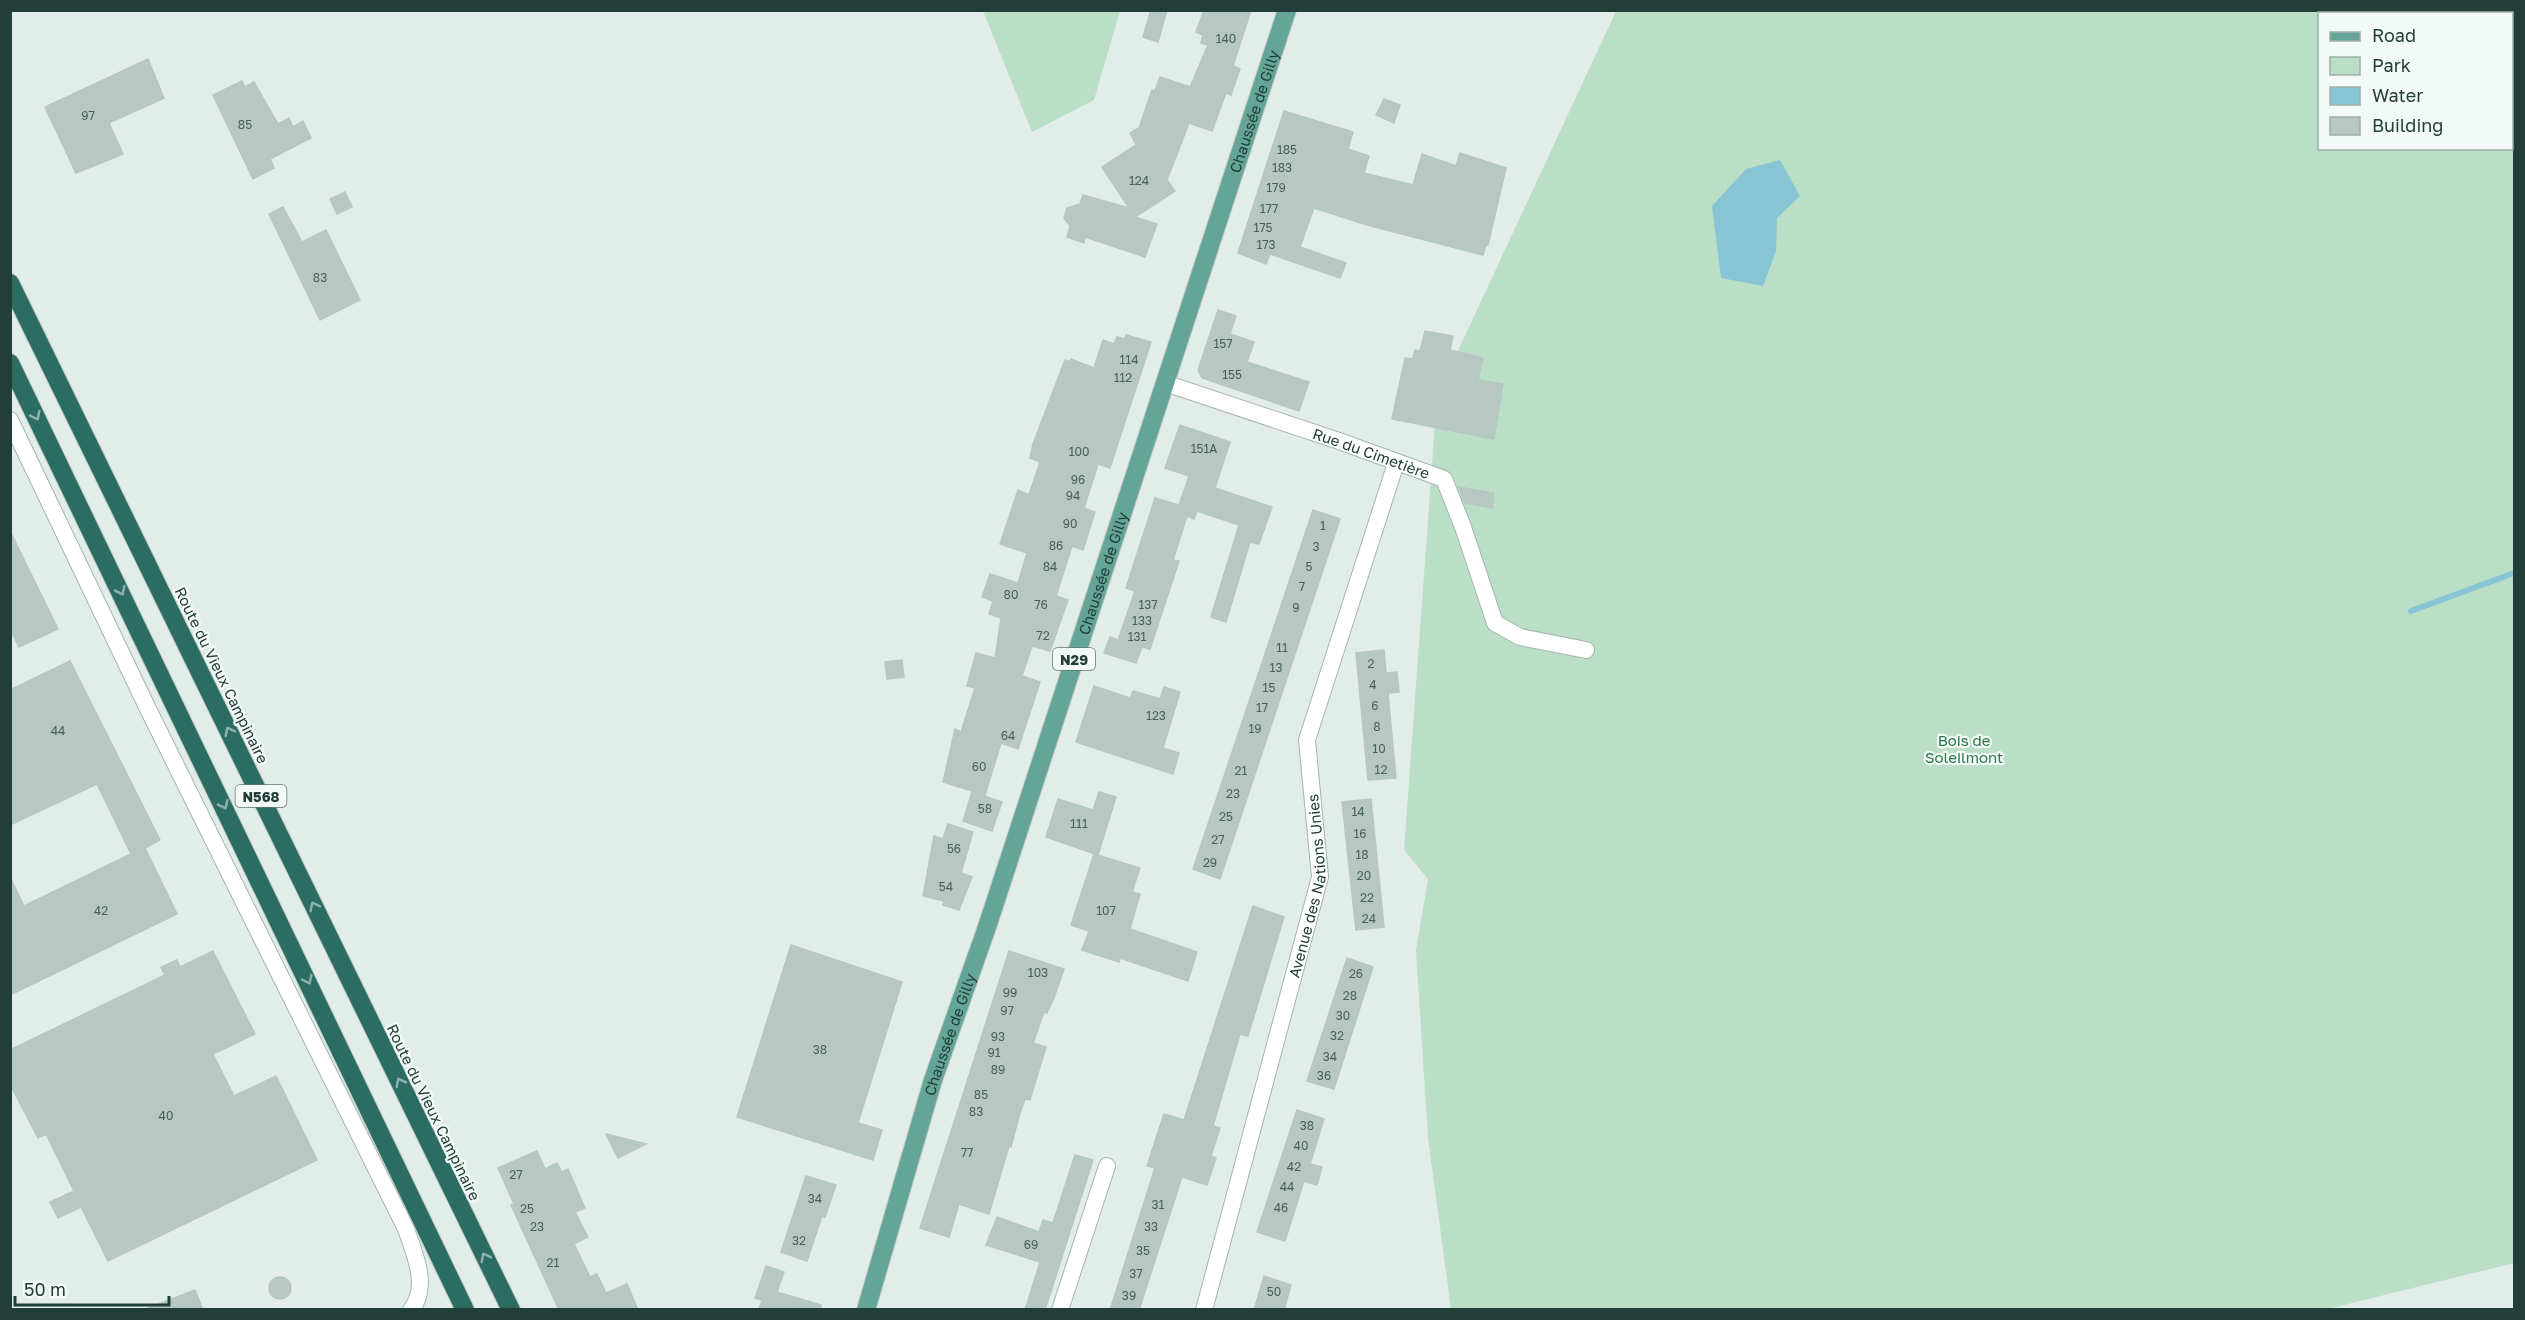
<svg xmlns="http://www.w3.org/2000/svg" width="2525" height="1320" viewBox="0 0 2525 1320" font-family="'Golos Text',sans-serif">
<rect width="100%" height="100%" fill="#e2ede9"/>
<g fill="#badfc6" fill-rule="evenodd">
<path d="M983,11H1120L1094,100L1032,132Z"/>
<path d="M1616,11H2514V1263L2324,1310L1451,1309L1428,1138L1416,950L1428,879L1404,850L1437,396ZM2320,14H2512V148H2320Z"/>
</g>
<path fill="#87c5d5" d="M1780,160L1800,196L1777,218L1776,251L1763,286L1721,278L1712,206L1746,169Z"/>
<g fill="none" stroke-linecap="round" stroke-linejoin="round">
<path stroke="#87c5d5" stroke-width="6" d="M2411,611L2514,573"/>
</g>
<g fill="#b7c8c2" stroke="#b4c7c0" stroke-width="1.5">
<path d="M1151,10H1167L1158,42L1143,37Z"/>
<path d="M1204,10H1251L1233,66L1240,69L1231,95L1226,93L1212,131L1189,123L1167,180L1175,191L1135,217L1157,224L1145,257L1085,237L1084,243L1067,237L1070,226L1064,218L1067,208L1080,204L1083,195L1129,208L1102,167L1136,145L1130,133L1139,128L1152,90L1155,91L1160,77L1190,87L1208,45L1201,43L1203,35L1196,32Z"/>
<path d="M148,59L164,98L109,123L123,154L76,173L45,107Z"/>
<path d="M242,81L245,87L254,82L278,124L289,118L293,127L303,121L311,138L270,159L274,168L253,179L213,95Z"/>
<path d="M1384,99L1400,105L1394,123L1376,115Z"/>
<path d="M1284,111L1353,132L1348,149L1369,156L1364,173L1413,185L1422,154L1456,166L1460,153L1506,168L1488,245H1486L1483,255L1367,225L1314,208L1300,247L1346,263L1340,278L1270,254L1266,264L1238,253Z"/>
<path d="M345,192L352,207L337,214L330,199Z"/>
<path d="M283,207L302,242L326,230L360,300L320,320L269,214Z"/>
<path d="M1218,310L1236,316L1230,334L1254,342L1247,362L1309,382L1299,411L1202,378L1198,370Z"/>
<path d="M1425,331L1453,336L1450,350L1483,358L1478,380L1503,384L1494,439L1392,419L1405,358L1413,359L1415,350L1420,351Z"/>
<path d="M1126,335L1151,342L1110,468L1098,464L1094,477L1084,508L1095,512L1083,550L1072,546L1056,596L1068,600L1050,651L1032,646L1022,676L1040,682L1018,749L1001,743L985,795L943,782L955,729L961,732L975,688L967,686L976,653L995,658L1001,618L989,614L993,601L982,597L990,574L1018,583L1027,553L1000,544L1018,490L1029,495L1040,462L1030,458L1033,444L1065,360L1071,362V359L1094,368L1103,340L1114,344L1117,337L1125,339Z"/>
<path d="M1180,425L1230,442L1215,488L1272,507L1259,544L1250,542L1226,622L1211,617L1239,525L1197,511L1194,519L1187,516L1173,560L1179,561L1150,649L1142,647L1136,663L1104,653L1110,637L1118,640L1135,591L1126,588L1155,498L1179,505L1189,476L1165,468Z"/>
<path d="M1459,487L1494,493L1492,508L1465,503Z"/>
<path d="M1313,510L1340,519L1220,879L1193,869Z"/>
<path d="M10,531L58,629L19,647L10,629Z"/>
<path d="M1384,650L1386,673L1397,672L1399,692L1388,693L1396,778L1368,780L1356,653Z"/>
<path d="M902,660L904,677L887,679L885,662Z"/>
<path d="M70,661L160,840L145,848L177,914L10,995V877L24,906L131,854L97,784L10,825V690Z"/>
<path d="M1094,686L1130,698L1133,691L1160,699L1164,687L1180,692L1163,748L1179,753L1173,774L1076,742Z"/>
<path d="M972,792L1002,802L992,831L963,821Z"/>
<path d="M1099,792L1116,797L1098,855L1046,837L1058,799L1093,810Z"/>
<path d="M1371,799L1384,927L1356,930L1342,802Z"/>
<path d="M948,824L973,832L961,873L972,877L959,910L943,905L944,901L923,896L934,836L943,839Z"/>
<path d="M1094,854L1140,868L1132,892L1140,894L1130,929L1197,952L1188,981L1120,958L1119,962L1082,950L1089,931L1071,925Z"/>
<path d="M1253,906L1284,917L1248,1036L1240,1034L1213,1126L1220,1128L1211,1156L1216,1158L1207,1185L1182,1177L1139,1310H1110L1155,1168L1147,1166L1164,1114L1184,1120Z"/>
<path d="M791,945L902,982L858,1123L882,1130L873,1160L737,1117Z"/>
<path d="M213,951L255,1034L213,1054L234,1096L276,1076L317,1160L108,1261L81,1207L58,1218L50,1202L74,1191L46,1134L38,1138L10,1084V1050L165,975L161,967L177,960L180,967Z"/>
<path d="M1009,951L1064,969L1054,998L1047,1013L1044,1012L1033,1043L1046,1047L1030,1100L1025,1099L1019,1116L1011,1147L1009,1146L989,1214L959,1204L949,1237L920,1228Z"/>
<path d="M1347,958L1373,967L1334,1089L1307,1081Z"/>
<path d="M1297,1110L1324,1119L1310,1164L1322,1167L1317,1185L1304,1181L1285,1241L1257,1232Z"/>
<path d="M606,1134L646,1144L618,1158Z"/>
<path d="M537,1151L545,1169L557,1163L562,1172L568,1169L585,1208L575,1212L588,1237L574,1244L590,1277L597,1274L606,1293L627,1284L638,1310H559L511,1205L514,1204L498,1168Z"/>
<path d="M1075,1155L1093,1160L1045,1310H1025L1040,1262L986,1245L997,1217L1039,1232L1043,1220L1053,1223Z"/>
<path d="M806,1176L836,1185L825,1217L822,1216L807,1261L781,1252Z"/>
<path d="M766,1266L784,1272L777,1292L821,1305V1310H759L762,1300L755,1298Z"/>
<path d="M1264,1276L1291,1285L1284,1310H1254Z"/>
<circle cx="280" cy="1288" r="11"/>
<path d="M195,1290L203,1310H148V1308Z"/>
</g>
<g fill="none" stroke-linecap="round" stroke-linejoin="round">
<g stroke="#a4b5b0" stroke-width="18">
<g id="street">
<path id="s1" d="M1165,383L1339,441L1444,479L1463,527L1495,623L1520,637L1586,650"/>
<path d="M10,420L148,709L406,1229C414,1253 430,1286 411,1310"/>
<path d="M1060,1310L1107,1166"/>
<path id="s2" d="M1204,1310L1320,877L1307,740L1396,463"/>
</g>
</g>
<g stroke="#c1c9c7" stroke-width="20">
<g id="primary">
<path id="s3" d="M866,1310L933,1080L987,927L1287,10"/>
</g>
</g>
<g stroke="#c1c9c7" stroke-width="20">
<g id="highway">
<path d="M10,283L511,1310"/>
<path d="M10,363L465,1310"/>
</g>
</g>
<use href="#street" stroke="#fff" stroke-width="16"/>
<use href="#primary" stroke="#64a597" stroke-width="18"/>
<use href="#highway" stroke="#2b6d62" stroke-width="18"/>
</g>
<defs><path id="oneway-chevron" d="M-2-3.5L2.5 0L-2 3.5" fill="none" stroke-width="1.6" stroke-linecap="round" stroke-linejoin="round" transform="scale(1.5)"/></defs>
<g stroke="#8fb3ac">
<use href="#oneway-chevron" transform="translate(36 416) rotate(64)"/>
<use href="#oneway-chevron" transform="translate(121 591) rotate(64)"/>
<use href="#oneway-chevron" transform="translate(229 731) rotate(-116)"/>
<use href="#oneway-chevron" transform="translate(224 805) rotate(64)"/>
<use href="#oneway-chevron" transform="translate(314 906) rotate(-116)"/>
<use href="#oneway-chevron" transform="translate(308 980) rotate(64)"/>
<use href="#oneway-chevron" transform="translate(400 1082) rotate(-116)"/>
<use href="#oneway-chevron" transform="translate(485 1257) rotate(-116)"/>
</g>
<g text-anchor="middle" dominant-baseline="central" stroke-width="4.5" stroke-linejoin="round" paint-order="stroke">
<g font-size="12" fill="#46615a">
<text x="1226" y="38">140</text>
<text x="88" y="115">97</text>
<text x="245" y="124">85</text>
<text x="1287" y="149">185</text>
<text x="1282" y="167">183</text>
<text x="1139" y="180">124</text>
<text x="1276" y="187">179</text>
<text x="1269" y="208">177</text>
<text x="1263" y="227">175</text>
<text x="1266" y="244">173</text>
<text x="320" y="277">83</text>
<text x="1223" y="343">157</text>
<text x="1129" y="359">114</text>
<text x="1232" y="374">155</text>
<text x="1123" y="377">112</text>
<text x="1204" y="448">151A</text>
<text x="1079" y="451">100</text>
<text x="1078" y="479">96</text>
<text x="1073" y="495">94</text>
<text x="1070" y="523">90</text>
<text x="1323" y="525">1</text>
<text x="1056" y="545">86</text>
<text x="1316" y="546">3</text>
<text x="1050" y="566">84</text>
<text x="1309" y="566">5</text>
<text x="1302" y="586">7</text>
<text x="1011" y="594">80</text>
<text x="1041" y="604">76</text>
<text x="1148" y="604">137</text>
<text x="1296" y="607">9</text>
<text x="1142" y="620">133</text>
<text x="1043" y="635">72</text>
<text x="1137" y="636">131</text>
<text x="1282" y="647">11</text>
<text x="1371" y="663">2</text>
<text x="1276" y="667">13</text>
<text x="1373" y="684">4</text>
<text x="1269" y="687">15</text>
<text x="1375" y="705">6</text>
<text x="1262" y="707">17</text>
<text x="1156" y="715">123</text>
<text x="1377" y="726">8</text>
<text x="1255" y="728">19</text>
<text x="58" y="730">44</text>
<text x="1008" y="735">64</text>
<text x="1379" y="748">10</text>
<text x="979" y="766">60</text>
<text x="1381" y="769">12</text>
<text x="1241" y="770">21</text>
<text x="1233" y="793">23</text>
<text x="985" y="808">58</text>
<text x="1358" y="811">14</text>
<text x="1226" y="816">25</text>
<text x="1079" y="823">111</text>
<text x="1360" y="833">16</text>
<text x="1218" y="839">27</text>
<text x="954" y="848">56</text>
<text x="1362" y="854">18</text>
<text x="1210" y="862">29</text>
<text x="1364" y="875">20</text>
<text x="946" y="886">54</text>
<text x="1367" y="897">22</text>
<text x="101" y="910">42</text>
<text x="1106" y="910">107</text>
<text x="1369" y="918">24</text>
<text x="1038" y="972">103</text>
<text x="1356" y="973">26</text>
<text x="1010" y="992">99</text>
<text x="1350" y="995">28</text>
<text x="1007" y="1010">97</text>
<text x="1343" y="1015">30</text>
<text x="1337" y="1035">32</text>
<text x="998" y="1036">93</text>
<text x="820" y="1049">38</text>
<text x="994" y="1052">91</text>
<text x="1330" y="1056">34</text>
<text x="998" y="1069">89</text>
<text x="1324" y="1075">36</text>
<text x="981" y="1094">85</text>
<text x="976" y="1111">83</text>
<text x="166" y="1115">40</text>
<text x="1307" y="1125">38</text>
<text x="1301" y="1145">40</text>
<text x="967" y="1152">77</text>
<text x="1294" y="1166">42</text>
<text x="516" y="1174">27</text>
<text x="1287" y="1186">44</text>
<text x="815" y="1198">34</text>
<text x="1158" y="1204">31</text>
<text x="1281" y="1207">46</text>
<text x="527" y="1208">25</text>
<text x="537" y="1226">23</text>
<text x="1151" y="1226">33</text>
<text x="799" y="1240">32</text>
<text x="1031" y="1244">69</text>
<text x="1143" y="1250">35</text>
<text x="553" y="1262">21</text>
<text x="1136" y="1273">37</text>
<text x="1274" y="1291">50</text>
<text x="1129" y="1295">39</text>
</g>
<g fill="#f3f9f6" stroke="#607771" stroke-width="1.5">
<rect x="1053" y="648" width="42" height="22" rx="4.5"/>
<rect x="235.5" y="785" width="51" height="22" rx="4.5"/>
</g>
<g font-size="14" font-weight="bold" fill="#213f38">
<text x="1074" y="659">N29</text>
<text x="261" y="796">N568</text>
</g>
<g font-size="15" fill="#213f38" stroke="#f3f9f6">
<text stroke="none"><textPath href="#s3" startOffset="1260">Chaussée de Gilly</textPath></text>
<text stroke="none"><textPath href="#s1" startOffset="218">Rue du Cimetière</textPath></text>
<text stroke="none"><textPath href="#s3" startOffset="774">Chaussée de Gilly</textPath></text>
<text transform="translate(222 675) rotate(64)">Route du Vieux Campinaire</text>
<text stroke="none"><textPath href="#s2" startOffset="438">Avenue des Nations Unies</textPath></text>
<text stroke="none"><textPath href="#s3" startOffset="288">Chaussée de Gilly</textPath></text>
<text transform="translate(434 1112) rotate(64)">Route du Vieux Campinaire</text>
</g>
<g font-size="15" fill="#29784b" stroke="#f3f9f6">
<text x="1964" y="740">Bois de<tspan x="1964" dy="17">Soleilmont</tspan></text>
</g>
</g>
<rect width="2525" height="1320" fill="none" stroke="#213f38" stroke-width="24"/>
<rect x="2318" y="12" width="195" height="138" fill="#f3f9f6" stroke="#9fafaa" stroke-width="1.5"/>
<rect x="2330" y="32" width="30" height="9" fill="#64a597" stroke="#9fafaa" stroke-width="1.5"/>
<text x="2372" y="42" font-size="18" fill="#213f38">Road</text>
<rect x="2330" y="57" width="30" height="18" fill="#badfc6" stroke="#9fafaa" stroke-width="1.5"/>
<text x="2372" y="72" font-size="18" fill="#213f38">Park</text>
<rect x="2330" y="87" width="30" height="18" fill="#87c5d5" stroke="#9fafaa" stroke-width="1.5"/>
<text x="2372" y="102" font-size="18" fill="#213f38">Water</text>
<rect x="2330" y="117" width="30" height="18" fill="#b7c8c2" stroke="#9fafaa" stroke-width="1.5"/>
<text x="2372" y="132" font-size="18" fill="#213f38">Building</text>
<path d="M15 1296v9h154v-9" fill="none" stroke="#213f38" stroke-width="3"/>
<text x="24" y="1296" font-size="18" fill="#213f38" stroke="#f3f9f6" stroke-width="4.5" paint-order="stroke">50 m</text>
</svg>
